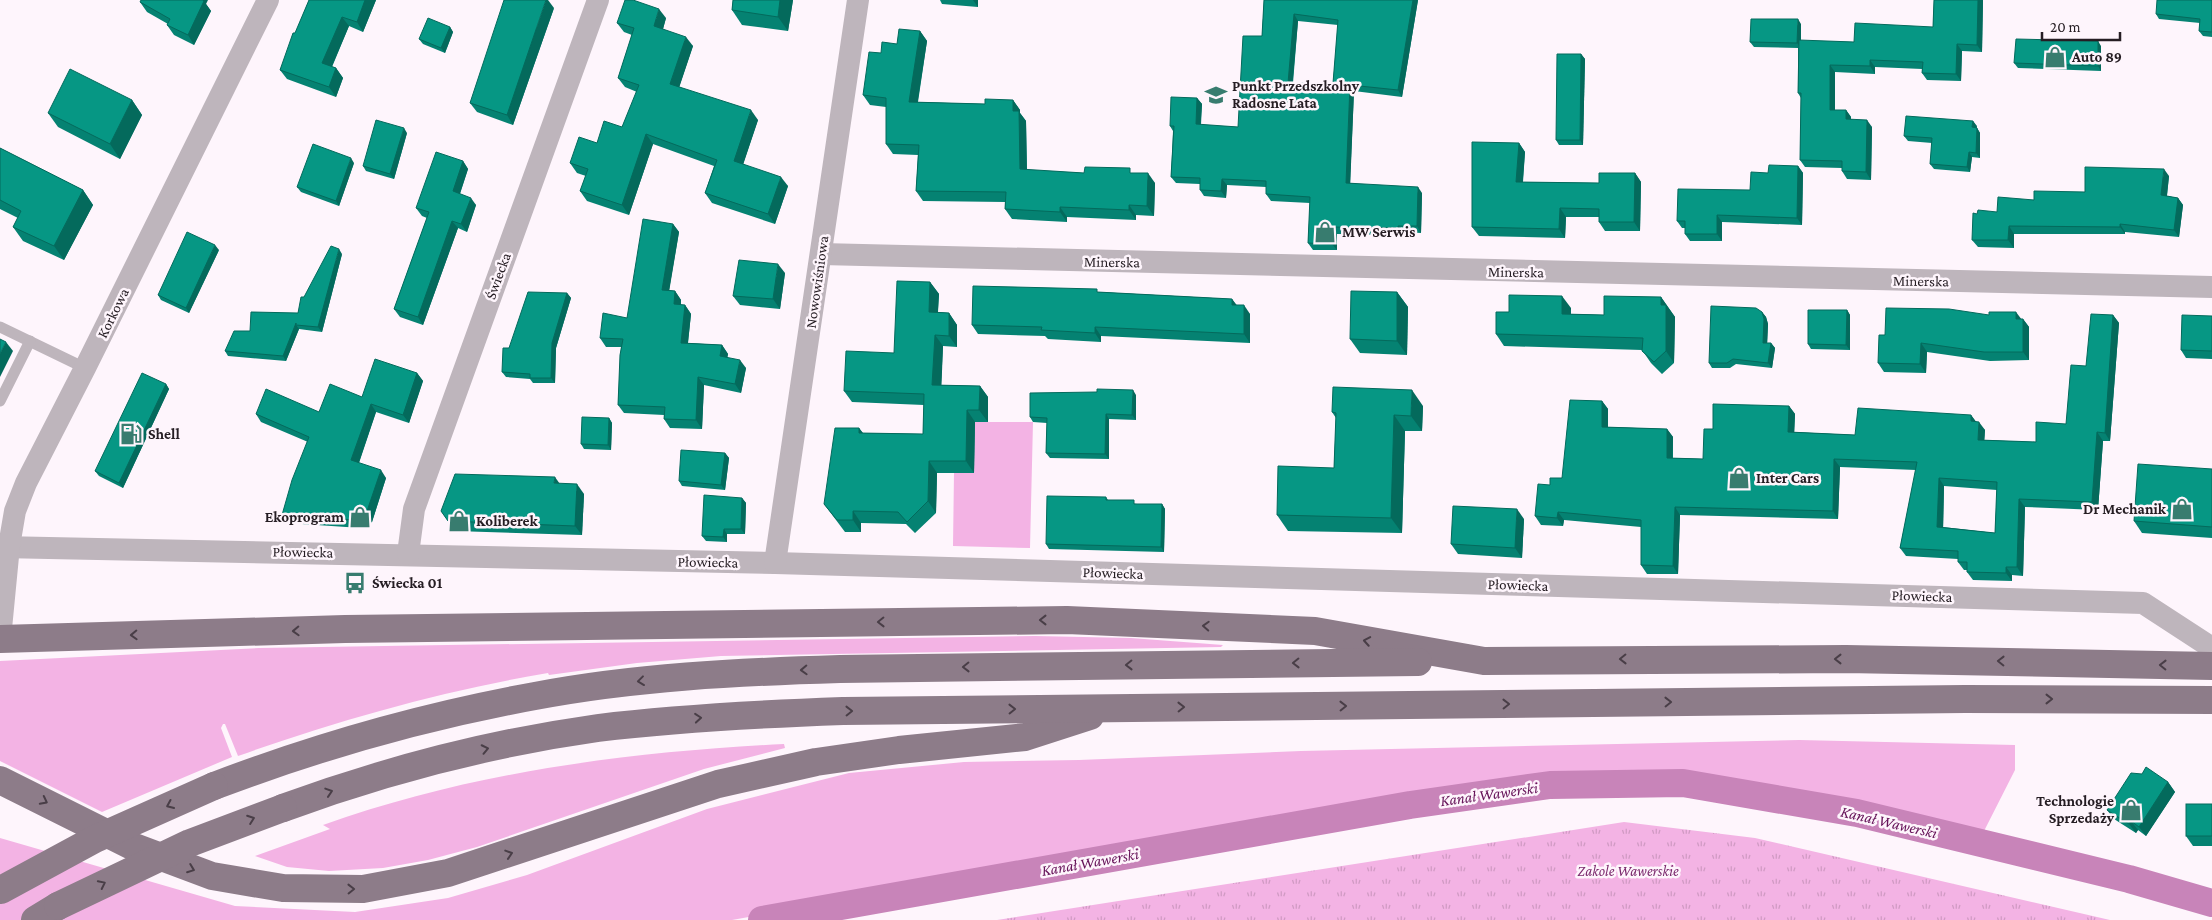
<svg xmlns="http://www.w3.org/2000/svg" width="2212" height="920" viewBox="0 0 2212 920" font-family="'Crimson Pro',serif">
<defs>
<pattern id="park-tufts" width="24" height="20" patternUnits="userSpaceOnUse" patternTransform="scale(1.25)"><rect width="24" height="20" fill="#f3b3e4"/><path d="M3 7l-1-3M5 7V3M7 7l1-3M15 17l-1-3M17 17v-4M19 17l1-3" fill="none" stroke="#d09ac3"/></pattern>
</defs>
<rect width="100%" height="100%" fill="#fef5fc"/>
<g fill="#f3b3e4">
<path d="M974,422H1033L1030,548L953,546L954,473H974Z"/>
<path d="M1035,636L1131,638L1223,645L1221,647L721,656L637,663L549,675L548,673C442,691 339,720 238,756L225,724H223L221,728L232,757L102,812L0,761V661L259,648Z"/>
<path d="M1799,740L2015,745V770L1982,835L1678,776L1542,779L1449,791L732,920H0V838L235,906L355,912L448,898L527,875L707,809L849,773L964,762L1079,760L1301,751Z"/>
<path d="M784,744L785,748L704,769L477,847L428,860L383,868L329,871L287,867L255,856L330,829L323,825C472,772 627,752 784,744Z"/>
</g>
<path fill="url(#park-tufts)" d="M1624,822L1755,838L2110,920H997Z"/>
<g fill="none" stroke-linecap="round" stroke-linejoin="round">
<path stroke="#c884b9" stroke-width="28" d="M762,920L1410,805L1550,785L1683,783L1857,813L2129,879L2212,903"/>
<g stroke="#beb5bc" stroke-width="11">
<path d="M0,327L85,368"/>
<path d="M0,401L30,341"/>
</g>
<g stroke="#beb5bc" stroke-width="22">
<path d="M821,254L2212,287"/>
<path d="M0,547L775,563L2143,603L2212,648"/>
<path d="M408,554L414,509L598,0"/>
<path d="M775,563L858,0"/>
<path d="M0,639L9,546L15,511L26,483L85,368L268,0"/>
</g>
<g stroke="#8d7c89" stroke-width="28">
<path d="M0,639L345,629L1067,620L1315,631L1484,661L1846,659L2212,666"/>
<path d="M0,780L132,846L212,876L283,888L363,889L448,873L718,784L816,762L899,750L1025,737L1090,716"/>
<path d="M214,786C319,746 425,716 535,696C635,677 738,672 840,669L1418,662"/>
<path d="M283,808C384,771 491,743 598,728C679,718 761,714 843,711L1965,699L2212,700"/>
<path d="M35,920L58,906"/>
</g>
<g stroke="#8d7c89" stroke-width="28">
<path d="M1,890L95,839L214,786"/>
<path d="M58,906L190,843L283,808"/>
</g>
</g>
<g fill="#058272" fill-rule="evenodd">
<path d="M309,0H376L363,32L349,26L332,67L336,68L343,78L336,97L287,79L280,70Z"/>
<path d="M733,0H793L788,31L742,25L732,10Z"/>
<path d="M940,0H978V7L942,4Z"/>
<path d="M1264,0H1418L1402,97L1354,91L1350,183L1422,193L1421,233L1402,232V235L1337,234V250H1313L1308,243L1310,203L1271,201L1266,194V187L1227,185L1226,198L1204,196L1200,190V184L1176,183L1171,177L1173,131L1170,126L1197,98L1202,104L1201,125L1238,127L1262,36ZM1298,21L1338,25L1333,83H1293Z"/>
<path d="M1934,0H1983L1982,52L1962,51L1961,81L1927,80L1922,73V69L1875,67V74L1835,72V110H1846L1851,117V119L1872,127L1871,180L1847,179L1842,171V168L1805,167L1800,160L1801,98L1798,93V48L1754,47L1750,42L1801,24V41L1854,42L1933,27Z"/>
<path d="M2212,0V37L2203,36L2199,31L2200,23L2159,19L2156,14Z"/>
<path d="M140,2L206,4L211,11L194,45L174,35L167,25L168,24L147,12Z"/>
<path d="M554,8L513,125L477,112L470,103Z"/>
<path d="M666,18L663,29L693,46L679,87L758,120L743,164L788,186L775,224L712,203L705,193L714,166L653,144L629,215L587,201L580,191L586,176L577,173L570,163L597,143L622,127L637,92L625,87L618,78L632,35L624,32L617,23Z"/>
<path d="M450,27L453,32L445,53L423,44L419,39Z"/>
<path d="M920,31L927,41L918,102L985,104L1013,100L1020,110V113L1026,121L1027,170L1084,173H1133L1155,183L1154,216L1136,215V220L1067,217V222L1012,219L1005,209V202L923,201L916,191L918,155L893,154L886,144V107L870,105L863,95L881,53Z"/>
<path d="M2101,46V71L2018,68L2014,63Z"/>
<path d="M1581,54L1585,59L1583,145H1559L1556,140Z"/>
<path d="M132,100L142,115L120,159L58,127L48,113Z"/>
<path d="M1973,121L1980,133V158L1972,157L1970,172L1934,169L1930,164L1932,143L1908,141L1904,136Z"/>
<path d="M407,133L394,179L366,171L363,166Z"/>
<path d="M1519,143L1525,152L1523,182L1599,183L1635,173L1641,182L1640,231H1605L1599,222V217H1566L1565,238L1479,236L1472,227Z"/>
<path d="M0,148L83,190L93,205L64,260L23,241L13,227L18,218L0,209Z"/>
<path d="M463,161L468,169L460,194L476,205L467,232L458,228L423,325L400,317L394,309L427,218L422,216L416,208Z"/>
<path d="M354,163L339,206L301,192L297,187Z"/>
<path d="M1798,166L1803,173L1802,225L1722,222V241H1690L1685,234V228H1682L1677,221L1750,190L1768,173Z"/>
<path d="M2169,176L2167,196L2178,198L2183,205L2179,237L2125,232V234H2014V248L1978,247L1972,240L1977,214L1997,212L2034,200L2085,192Z"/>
<path d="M673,224L679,232L669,290L675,291L681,300V305H685L691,314L688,343L722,345L728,354L727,358L746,368L741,393L704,385L702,429L670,428L664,419V415L624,413L618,405L621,347H606L600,338L627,318Z"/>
<path d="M219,250L189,313L161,300L158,295Z"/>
<path d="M342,254L322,332L299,329L286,361L228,356L225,351L250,331L298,313L304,297Z"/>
<path d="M785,273L780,309L740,305L733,296Z"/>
<path d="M930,282L939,294L938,312L949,313L957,325V347L943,346L941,385L980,386L988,397V422H975L974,473H937L936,513L915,533L906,524L861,523V532H845L824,504L859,428L863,433L923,434L924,405L852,402L844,391L894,353Z"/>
<path d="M1099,292L1232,299L1236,305L1250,314V343L1101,336V342L1048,339L1045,336L978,334L972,325Z"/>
<path d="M1397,292L1408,307L1407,355L1360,353L1350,339Z"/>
<path d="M567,293L571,298L556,348L555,383H533L530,379L506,377L502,372L509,348Z"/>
<path d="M1661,297L1675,317L1674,363L1662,374L1651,363L1642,350L1504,346L1496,334L1509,312L1571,308V314L1604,315Z"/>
<path d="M1847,310L1850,315V350L1811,349L1808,344Z"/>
<path d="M1762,312L1766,317L1768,324L1767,343H1771L1775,348L1772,368L1736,364L1730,368H1712L1709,363Z"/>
<path d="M2113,315L2119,323L2110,441H2103L2098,510L2025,507L2023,576L2012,575V581L1973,580L1967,572V570H1964L1958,562V559L1906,556L1900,548L1916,470L1840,467L1838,519L1680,515L1678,574H1647L1641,565V527L1564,520L1563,526L1541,525L1535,516L1550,485L1562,478L1602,401L1608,409V427L1667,429L1673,437V458L1703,459L1713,429L1789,406L1795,414L1794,432L1855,435L1971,415L1976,422L1985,430L1984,440L2036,442L2066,424L2086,366ZM1944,486L1997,490L1995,533L1943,527Z"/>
<path d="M2212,316V359L2186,358L2181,350Z"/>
<path d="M2021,319H2023L2029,327V360L1990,361L1927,352L1926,373L1884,372L1878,363L1885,335Z"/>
<path d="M417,373L423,381L409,423L376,412L359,463L386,478L372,522L361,528L287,523L282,515L308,442L261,422L256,414L319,412L362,397Z"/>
<path d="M166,384L169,389L123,488L99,476L95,471Z"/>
<path d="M1136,395V420L1109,419V459L1050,458L1046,453L1047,423L1033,422L1030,417Z"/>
<path d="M1423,406L1422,431H1405L1402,533L1288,531L1277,515L1334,468L1336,418L1332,412Z"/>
<path d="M609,418L612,423L611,450L584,449L581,444Z"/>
<path d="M725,453L729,458L725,490L682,486L679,481Z"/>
<path d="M2212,469V538L2142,533L2134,521Z"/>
<path d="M559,484L584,494L582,535L455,531L441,511Z"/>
<path d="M1106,497L1108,500L1137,504H1162L1165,509L1164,552L1049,549L1046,544Z"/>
<path d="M742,498L746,503L745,534H727V542L706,541L702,536Z"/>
<path d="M1524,519L1522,558L1458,554L1451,544Z"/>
<path d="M2168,782L2175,792L2146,836L2138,830L2136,833L2114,819L2107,810Z"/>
<path d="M2212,804V846H2193L2186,836Z"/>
</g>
<g fill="#046a5c">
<path d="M199,0H208L206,4L211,11L194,45L188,35Z"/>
<path d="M365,0H376L363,32L357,22Z"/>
<path d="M546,0H548L554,8L513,125L507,115Z"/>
<path d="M780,0H793L788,31L778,17Z"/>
<path d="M973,0H978V7Z"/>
<path d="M1413,0H1418L1402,97L1398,90Z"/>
<path d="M1978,0H1983L1982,52L1977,45Z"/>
<path d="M659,9L666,18L661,36L654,26Z"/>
<path d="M1294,14L1298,21L1292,89L1288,83Z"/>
<path d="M342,17L349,26L329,73L322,63Z"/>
<path d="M1798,19L1801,24V48L1797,43Z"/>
<path d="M450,27L453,32L445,53L441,48Z"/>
<path d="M920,31L927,41L916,112L909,102Z"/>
<path d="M686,37L693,46L677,94L670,84Z"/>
<path d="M2098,41L2101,46V71L2098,66Z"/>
<path d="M1957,44L1962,51L1961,81L1956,74Z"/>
<path d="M1581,54L1585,59L1583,145L1580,140Z"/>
<path d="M1870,60L1875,67V74L1870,66Z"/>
<path d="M1830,65L1835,72V117L1830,110Z"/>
<path d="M336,68L343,78L336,97L329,87Z"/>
<path d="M1350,85L1354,91L1350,189L1346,183Z"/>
<path d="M1197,98L1202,104L1200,131L1196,124Z"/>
<path d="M132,100L142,115L120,159L110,144Z"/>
<path d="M1013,100L1020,110V113L1026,121L1027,179L1020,169L1013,111Z"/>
<path d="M751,110L758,120L741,171L734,161Z"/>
<path d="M1846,110L1851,117V126L1846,119Z"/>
<path d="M1867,120L1872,127L1871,180L1866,172Z"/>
<path d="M1973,121L1977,126L1976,132L1972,127Z"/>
<path d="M404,128L407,133L394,179L390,174Z"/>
<path d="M1977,128L1980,133V158L1976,153Z"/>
<path d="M646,134L653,144L629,215L622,205Z"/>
<path d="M1519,143L1525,152L1522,191L1516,182Z"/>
<path d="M1969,152L1972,157L1970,172L1967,167Z"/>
<path d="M351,158L354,163L339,206L336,201Z"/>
<path d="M463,161L468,169L458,199L453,191Z"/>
<path d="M1798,166L1803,173L1802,225L1797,218Z"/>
<path d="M2164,169L2169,176L2166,203L2161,195Z"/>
<path d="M1148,173L1155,183L1154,216L1147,206Z"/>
<path d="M1635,173L1641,182L1640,231L1634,222Z"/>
<path d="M781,177L788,186L775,224L768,214Z"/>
<path d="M1222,179L1227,185L1226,198L1221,191Z"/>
<path d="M1418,187L1422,193L1421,233L1417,226Z"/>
<path d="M83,190L93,205L64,260L54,246Z"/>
<path d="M471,198L476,205L467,232L461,224Z"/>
<path d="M2178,198L2183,205L2179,237L2174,230Z"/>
<path d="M1129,205L1136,215V220L1129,210Z"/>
<path d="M1060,207L1067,217V222L1060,212Z"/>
<path d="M1560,208L1566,217L1565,238L1559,229Z"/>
<path d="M1717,215L1722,222V241L1717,234Z"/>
<path d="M452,221L458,228L423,325L418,317Z"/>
<path d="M673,224L679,232L668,298L662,290Z"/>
<path d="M2120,224L2125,232V234L2120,227Z"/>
<path d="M1398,226L1402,232V235L1398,228Z"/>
<path d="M2009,226L2014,234V248L2008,240Z"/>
<path d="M1333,227L1337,234V250L1332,244Z"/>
<path d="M215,245L219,250L189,313L186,308Z"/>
<path d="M339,249L342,254L322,332L318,327Z"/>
<path d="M778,264L785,273L780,309L773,299Z"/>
<path d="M930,282L939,294L937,323L929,312Z"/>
<path d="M675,291L681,300L680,312L674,304Z"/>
<path d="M1397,292L1408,307L1407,355L1397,341Z"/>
<path d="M567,293L571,298L556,348L555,383L551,378L552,343Z"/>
<path d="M1562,296L1571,308L1570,326L1562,314Z"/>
<path d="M1661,297L1675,317L1674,363L1666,351L1661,305Z"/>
<path d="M1232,299L1239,308L1232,305Z"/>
<path d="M685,305L691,314L687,351L681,343Z"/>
<path d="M1244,305L1250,314V343L1244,334Z"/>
<path d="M1847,310L1850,315V350L1846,345Z"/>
<path d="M1762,312L1766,317L1768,324L1767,348L1763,343Z"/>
<path d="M2016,312L2022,320L2016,319Z"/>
<path d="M949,313L957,325V347L949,336Z"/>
<path d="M2113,315L2119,323L2110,441L2105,433Z"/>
<path d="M2023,319L2029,327V360L2023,352Z"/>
<path d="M296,323V325L299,329L286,361L283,356Z"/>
<path d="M1095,327L1101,336V342L1095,333Z"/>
<path d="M935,335L943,346L941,397L932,385Z"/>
<path d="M6,342L13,351L0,377V354Z"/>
<path d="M1771,343L1775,348L1772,368L1768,363Z"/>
<path d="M1921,343L1927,352L1926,373L1920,364Z"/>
<path d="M722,345L728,354L726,365L720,356Z"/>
<path d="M740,360L746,368L741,393L735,384Z"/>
<path d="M417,373L423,381L409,423L403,415Z"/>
<path d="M698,377L704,385L702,429L696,420Z"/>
<path d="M166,384L169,389L123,488L119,483Z"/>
<path d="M980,386L988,397V422L979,410Z"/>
<path d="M1133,390L1136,395V420L1132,415Z"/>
<path d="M1412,390L1423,406L1422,431L1411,416Z"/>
<path d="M1602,401L1608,409V435L1602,427Z"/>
<path d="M371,404L376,412L357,468L351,460Z"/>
<path d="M1789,406L1795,414L1794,440L1788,432Z"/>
<path d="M967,410L975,422L974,473L966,461Z"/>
<path d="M1106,414L1109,419V459L1105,454Z"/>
<path d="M1394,415L1405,431L1402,533L1391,518Z"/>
<path d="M1971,415L1977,423L1971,421Z"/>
<path d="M609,418L612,423L611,450L608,445Z"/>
<path d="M1979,422L1985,430L1984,448L1978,440Z"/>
<path d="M859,428L867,439L859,433Z"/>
<path d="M1667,429L1673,437L1672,466L1667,458Z"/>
<path d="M2097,432L2103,441L2098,510L2092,502Z"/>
<path d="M725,453L729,458L725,490L721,485Z"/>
<path d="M1834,459L1840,467L1838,519L1833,511Z"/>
<path d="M929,461L937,473L936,513L928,501Z"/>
<path d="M381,470L386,478L372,522L366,514Z"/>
<path d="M555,477L562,487L554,483Z"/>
<path d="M1939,478L1944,486L1943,535L1937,527Z"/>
<path d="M577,484L584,494L582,535L575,526Z"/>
<path d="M742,498L746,503L745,534L741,529Z"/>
<path d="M2019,499L2025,507L2023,576L2017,567Z"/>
<path d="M1162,504L1165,509L1164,552L1161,547Z"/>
<path d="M1675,507L1680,515L1678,574L1673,566Z"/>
<path d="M1517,509L1524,519L1522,558L1515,548Z"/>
<path d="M853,511L861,523V532L853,520Z"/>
<path d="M1558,512L1564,520L1563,526L1557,518Z"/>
<path d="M724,529L727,534V542L723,537Z"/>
<path d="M2006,567L2012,575V581L2006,573Z"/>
<path d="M2168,782L2175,792L2146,836L2139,827Z"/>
<path d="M2131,821L2138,830L2136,833L2129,824Z"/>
</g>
<g fill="#069784" stroke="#046a5c" fill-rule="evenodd">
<path d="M141,0H203L204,1L188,35L167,25L170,19L140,2Z"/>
<path d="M309,0H365L357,22L342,17L322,63L336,68L329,87L280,70L293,33H295Z"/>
<path d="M504,0H546L507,115L470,103Z"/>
<path d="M625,0H633L659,9L654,26L686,37L670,84L751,110L734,161L781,177L768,214L705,193L717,160L646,134L622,205L580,191L588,169L570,163L579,137L597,143L604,121L622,127L639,85L618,78L634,28L617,23Z"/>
<path d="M733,0H780L778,17L732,10Z"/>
<path d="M1264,0H1413L1398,90L1350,85L1346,183L1418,187L1417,226H1398V228L1333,227L1332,244L1308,243L1310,197L1266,194V181L1222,179L1221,191L1200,190V178L1171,177L1174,126H1170L1171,97L1197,98L1196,124L1238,127L1243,36H1262ZM1294,14L1338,20L1333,83L1338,84L1288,83Z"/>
<path d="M1934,0H1978L1977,45L1957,44L1956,74L1922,73L1923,62L1870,60V66L1830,65V110H1846V119L1867,120L1866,172L1842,171V161L1800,160L1801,93H1798L1799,40L1854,42L1855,23L1933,27Z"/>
<path d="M2157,0H2212V32L2199,31L2200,19L2156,14Z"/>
<path d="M428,18L450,27L441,48L419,39Z"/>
<path d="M1751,19H1798L1797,43L1750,42Z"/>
<path d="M899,29L920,31L909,102L985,104V99L1013,100V111H1019L1020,169L1084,173L1085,167L1130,168V173H1148L1147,206L1129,205V210L1060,207V212L1005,209L1006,192L916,191L919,145L886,144V98L863,95L869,52L881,53L882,42L897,44Z"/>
<path d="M2016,39L2098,41V66L2014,63Z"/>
<path d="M1557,54H1581L1580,140H1556Z"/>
<path d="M70,69L132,100L110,144L48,113Z"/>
<path d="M1906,116L1973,121L1972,127L1977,128L1976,153L1969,152L1967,167L1930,164L1932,138L1904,136Z"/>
<path d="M376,120L404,128L390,174L363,166Z"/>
<path d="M1472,142L1519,143L1516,182L1599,183V173H1635L1634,222H1599V209L1560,208L1559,229L1472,227Z"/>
<path d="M313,144L351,158L336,201L297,187Z"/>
<path d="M0,148L83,190L54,246L13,227L21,211L0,200Z"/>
<path d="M436,152L463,161L453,191L471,198L461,224L452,221L418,317L394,309L429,212L416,208Z"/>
<path d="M1769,165L1798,166L1797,218L1717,215V234H1685V221H1677L1678,189L1750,190L1751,172L1768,173Z"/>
<path d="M2085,167L2164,169L2161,195L2178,198L2174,230L2120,224V227L2009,226L2008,240H1972L1973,213L1977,214L1978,210L1997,212L1998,197L2034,200V191L2085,192Z"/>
<path d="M643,219L673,224L662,290L675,291L674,304L685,305L681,343L722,345L720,356L740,360L735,384L698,377L696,420L664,419L665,407L618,405L620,355L623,339L600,338L603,313L627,318Z"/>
<path d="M187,232L215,245L186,308L158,295Z"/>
<path d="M331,246L339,249L318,327L296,325V323L283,356L225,351L234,331H250L251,312L298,313L301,297H304Z"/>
<path d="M739,260L778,264L773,299L733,296Z"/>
<path d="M897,281L930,282L929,312L949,313V336L935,335L932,385L980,386L979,410H967L966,461H929L928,501L907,522L898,512L853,511V520H837L824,504L835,428H859V433L923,434L924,394L844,391L846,351L894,353Z"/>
<path d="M973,286L1097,289V292L1232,299V305H1244V334L1095,327V333L1041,330L1042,327L972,325Z"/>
<path d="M1351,291L1397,292V341L1350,339Z"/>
<path d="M528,292L567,293L552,343L551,378H530V374L502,372L503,348H509Z"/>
<path d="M1509,295L1562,296V314L1604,315V296L1661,297V305H1666V351L1654,362L1642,351L1643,338L1496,334V312H1509Z"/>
<path d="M1711,306L1756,308L1762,312L1764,319L1763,343H1771L1768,363L1733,359L1727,363H1709Z"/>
<path d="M1886,308L1949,309L1989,315V312H2016V319H2023V352H1984L1921,343L1920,364L1878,363L1879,335H1885Z"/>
<path d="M1808,310H1847L1846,345L1808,344Z"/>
<path d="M2091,314L2113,315L2105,433L2097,432L2092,502L2019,499L2017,567H2006V573L1967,572V562H1958V551L1900,548L1917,462L1834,459L1833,511L1675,507L1673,566L1641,565V520L1558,512L1557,518L1535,516L1538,484L1550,485V478H1562L1570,400L1602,401V427L1667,429V458L1703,459L1704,429H1713V404L1789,406L1788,432L1855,435L1858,408L1971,415V421L1979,422L1978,440L2036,442V422L2066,424L2071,365L2086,366ZM1939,478L1997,482L1995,533L1937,527Z"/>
<path d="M2182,315L2212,316V351L2181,350Z"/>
<path d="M0,339L6,342L0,354Z"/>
<path d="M375,359L417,373L403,415L371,404L351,460L381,470L366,514L356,520L282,515L292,480L309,437L256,414L266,389L319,412L330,384L362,397Z"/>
<path d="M142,373L166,384L119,483L95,471Z"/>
<path d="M1333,387L1412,390L1411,416L1394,415L1391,518L1277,515L1278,466L1334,468L1336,413L1332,412Z"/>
<path d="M1097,389L1133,390L1132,415L1106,414L1105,454L1046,453L1047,418L1030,417V393L1097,392Z"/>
<path d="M582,417L609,418L608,445L581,444Z"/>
<path d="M681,450L725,453L721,485L679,481Z"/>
<path d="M2138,464L2212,469V527L2134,521Z"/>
<path d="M455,474L555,477L554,483L577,484L575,526L448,521L441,511Z"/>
<path d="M704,495L742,498L741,529H724L723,537L702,536Z"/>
<path d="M1047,496L1106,497V500H1134V504H1162L1161,547L1046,544Z"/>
<path d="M1453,506L1517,509L1515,548L1451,544Z"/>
<path d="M2146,767L2168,782L2139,827L2131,821L2129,824L2107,810L2131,773L2142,774Z"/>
<rect x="2186" y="804" width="26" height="32"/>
</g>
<defs><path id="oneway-chevron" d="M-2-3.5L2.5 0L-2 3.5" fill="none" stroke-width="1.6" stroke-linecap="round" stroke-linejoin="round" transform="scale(1.25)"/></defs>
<g stroke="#493e47">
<use href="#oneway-chevron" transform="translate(1043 620) rotate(-180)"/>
<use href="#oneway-chevron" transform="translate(881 622) rotate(179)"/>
<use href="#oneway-chevron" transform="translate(1206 626) rotate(-177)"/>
<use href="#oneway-chevron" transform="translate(296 631) rotate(178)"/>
<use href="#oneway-chevron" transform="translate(134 635) rotate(178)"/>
<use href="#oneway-chevron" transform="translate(1367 641) rotate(-170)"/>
<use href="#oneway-chevron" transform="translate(1623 659) rotate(179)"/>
<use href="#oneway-chevron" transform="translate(1838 659) rotate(-180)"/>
<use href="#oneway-chevron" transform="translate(2001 661) rotate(-179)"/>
<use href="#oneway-chevron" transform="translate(1296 663) rotate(179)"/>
<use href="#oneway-chevron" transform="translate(1129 665) rotate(179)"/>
<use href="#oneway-chevron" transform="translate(2163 665) rotate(-179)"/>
<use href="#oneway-chevron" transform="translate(966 667) rotate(179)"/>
<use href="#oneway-chevron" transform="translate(804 670) rotate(178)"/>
<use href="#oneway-chevron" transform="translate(641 681) rotate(173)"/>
<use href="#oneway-chevron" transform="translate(2049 699)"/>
<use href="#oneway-chevron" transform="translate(1668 702) rotate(-1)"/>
<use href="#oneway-chevron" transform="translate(1506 704) rotate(-1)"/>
<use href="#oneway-chevron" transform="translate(1343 706) rotate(-1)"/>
<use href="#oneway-chevron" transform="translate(1181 707) rotate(-1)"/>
<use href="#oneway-chevron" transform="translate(1012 709) rotate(-1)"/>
<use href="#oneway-chevron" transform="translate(849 711) rotate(-1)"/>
<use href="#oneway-chevron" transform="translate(698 718) rotate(-5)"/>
<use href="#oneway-chevron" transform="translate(485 749) rotate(-12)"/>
<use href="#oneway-chevron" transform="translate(329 792) rotate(-18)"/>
<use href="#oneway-chevron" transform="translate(44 801) rotate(27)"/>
<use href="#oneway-chevron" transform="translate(170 805) rotate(156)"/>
<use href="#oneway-chevron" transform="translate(251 819) rotate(-20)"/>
<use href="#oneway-chevron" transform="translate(509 854) rotate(-18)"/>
<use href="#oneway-chevron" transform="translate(191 869) rotate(21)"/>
<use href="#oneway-chevron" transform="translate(102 884) rotate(-26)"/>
<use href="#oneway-chevron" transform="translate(351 889) rotate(-1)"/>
</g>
<defs>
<g id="shop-bare" transform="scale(1.725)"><path d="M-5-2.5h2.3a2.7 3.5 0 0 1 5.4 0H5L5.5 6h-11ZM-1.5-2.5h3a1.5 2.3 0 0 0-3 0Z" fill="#387c6f" stroke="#fef5fc" stroke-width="2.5" paint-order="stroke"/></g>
<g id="school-bare" transform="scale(1.725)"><path d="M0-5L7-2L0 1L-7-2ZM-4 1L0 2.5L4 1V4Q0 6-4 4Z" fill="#387c6f" stroke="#fef5fc" stroke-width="2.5" paint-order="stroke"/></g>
<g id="fuel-bare" transform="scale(1.725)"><path d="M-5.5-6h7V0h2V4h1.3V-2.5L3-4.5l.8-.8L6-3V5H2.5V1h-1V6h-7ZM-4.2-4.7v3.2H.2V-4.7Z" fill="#387c6f" stroke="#fef5fc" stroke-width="2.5" paint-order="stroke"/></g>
<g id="bus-bare" transform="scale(1.725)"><path d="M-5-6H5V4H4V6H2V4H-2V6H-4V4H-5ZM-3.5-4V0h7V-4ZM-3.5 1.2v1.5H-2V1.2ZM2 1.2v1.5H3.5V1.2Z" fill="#387c6f" stroke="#fef5fc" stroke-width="2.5" paint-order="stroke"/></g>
</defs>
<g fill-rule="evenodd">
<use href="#shop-bare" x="2055" y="57"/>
<use href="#school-bare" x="1216" y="95"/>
<use href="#shop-bare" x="1325" y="232"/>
<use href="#fuel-bare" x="131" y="434"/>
<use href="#shop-bare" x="1739" y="478"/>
<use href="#shop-bare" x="2182" y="509"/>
<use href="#shop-bare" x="360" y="517"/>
<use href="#shop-bare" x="459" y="521"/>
<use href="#bus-bare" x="355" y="583"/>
<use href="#shop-bare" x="2131" y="810"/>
</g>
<g text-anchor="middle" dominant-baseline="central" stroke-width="5" stroke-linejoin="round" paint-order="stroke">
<g font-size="15" font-weight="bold" fill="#251d23" stroke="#fef5fc" text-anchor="start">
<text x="2072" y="57">Auto 89</text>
<text x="1232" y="86">Punkt Przedszkolny<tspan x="1232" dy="17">Radosne Lata</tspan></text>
<text x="1342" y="232">MW Serwis</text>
<text x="148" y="434">Shell</text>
<text x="1756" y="478">Inter Cars</text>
<text x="2166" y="509" text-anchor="end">Dr Mechanik</text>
<text x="344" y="517" text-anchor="end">Ekoprogram</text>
<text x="476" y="521">Koliberek</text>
<text x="372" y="583">Świecka 01</text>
<text x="2114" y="801" text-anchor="end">Technologie<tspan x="2114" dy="17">Sprzedaży</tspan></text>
</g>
<g font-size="15" fill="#251d23" stroke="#fef5fc">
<text transform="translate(1112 262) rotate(1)">Minerska</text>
<text transform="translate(1516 272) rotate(1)">Minerska</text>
<text transform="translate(498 276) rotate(-70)">Świecka</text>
<text transform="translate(1921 281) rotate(1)">Minerska</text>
<text transform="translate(817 282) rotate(-82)">Nowowiśniowa</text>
<text transform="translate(113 313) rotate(-64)">Korkowa</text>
<text transform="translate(303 552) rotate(1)">Płowiecka</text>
<text transform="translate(708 562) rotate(1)">Płowiecka</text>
<text transform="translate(1113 573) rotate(2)">Płowiecka</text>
<text transform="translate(1518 585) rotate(2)">Płowiecka</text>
<text transform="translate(1922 596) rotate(2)">Płowiecka</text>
</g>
<g font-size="15" font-style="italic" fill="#7b296d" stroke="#fef5fc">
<text x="1628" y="871">Zakole Wawerskie</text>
</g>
<g font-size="16" font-style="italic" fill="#661359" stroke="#fef5fc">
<text transform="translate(1489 794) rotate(-8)">Kanał Wawerski</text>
<text transform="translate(1889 822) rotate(13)">Kanał Wawerski</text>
<text transform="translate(1090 862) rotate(-10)">Kanał Wawerski</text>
</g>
</g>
<path d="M2042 32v8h78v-8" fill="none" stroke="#251d23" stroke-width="2.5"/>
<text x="2050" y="32" font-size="15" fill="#251d23" stroke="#fef5fc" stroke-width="4" paint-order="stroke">20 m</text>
</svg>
